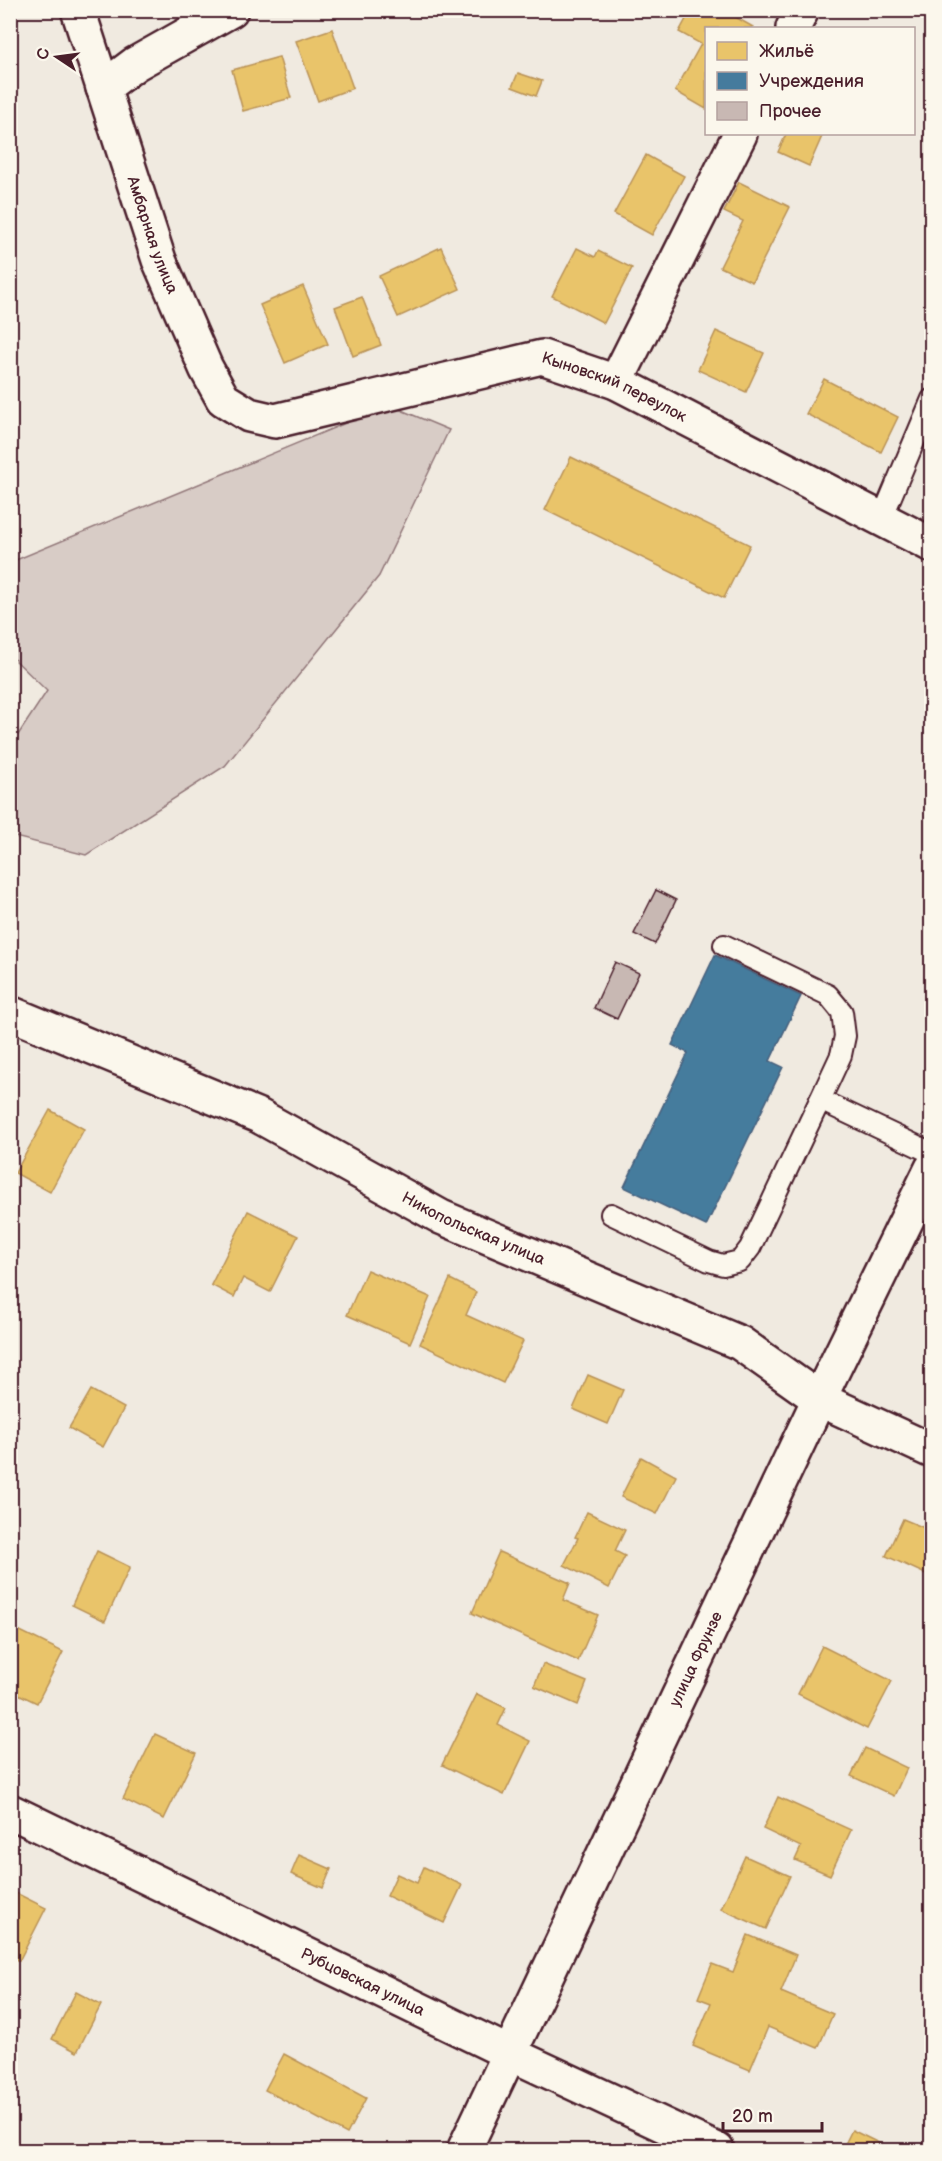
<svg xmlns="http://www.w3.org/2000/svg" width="942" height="2161" viewBox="0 0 942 2161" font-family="'Balsamiq Sans',sans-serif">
<rect width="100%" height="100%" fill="#f0eae0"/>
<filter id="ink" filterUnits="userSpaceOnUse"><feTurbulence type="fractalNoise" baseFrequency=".0167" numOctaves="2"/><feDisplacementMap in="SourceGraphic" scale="12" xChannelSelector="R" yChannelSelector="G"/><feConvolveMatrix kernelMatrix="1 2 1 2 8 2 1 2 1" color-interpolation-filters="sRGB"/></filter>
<g filter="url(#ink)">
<path fill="#d8ccc6" stroke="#917678" stroke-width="1.5" d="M389,405L449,430L379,576L225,766L86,855L11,836L10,747L47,691L11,656V562Z"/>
<g fill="#e9c46a" stroke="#b99257" stroke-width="1.5">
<path d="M691,10H723L753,27L752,28H706V109L675,91L701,44L679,32Z"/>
<path d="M332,29L353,88L318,101L296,41Z"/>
<path d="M279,57L291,98L243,111L232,70Z"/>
<path d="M518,73L542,81L536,96L512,87Z"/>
<path d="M786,134H823L809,166L778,152Z"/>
<path d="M646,155L684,176L652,235L614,214Z"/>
<path d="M739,182L790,207L752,282L720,267L743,221L724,212Z"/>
<path d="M441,247L460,289L398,317L379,276Z"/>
<path d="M577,248L595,257L598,251L632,268L604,323L552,296Z"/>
<path d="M303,286L328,344L285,363L260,305Z"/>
<path d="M362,297L381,345L353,356L335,307Z"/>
<path d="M716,331L764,353L746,392L698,370Z"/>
<path d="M824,379L898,417L881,452L806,414Z"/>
<path d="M571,457L750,545L724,598L545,510Z"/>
<path d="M50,1110L84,1129L50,1192L15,1173Z"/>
<path d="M248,1211L298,1236L270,1292L243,1278L234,1297L211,1285Z"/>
<path d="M367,1270L430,1297L410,1343L347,1315Z"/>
<path d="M450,1279L476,1292L466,1315L523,1341L503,1383L420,1344Z"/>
<path d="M588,1375L623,1390L608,1424L573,1409Z"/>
<path d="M91,1390L124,1408L103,1447L69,1428Z"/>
<path d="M641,1457L676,1476L657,1514L621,1497Z"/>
<path d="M587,1512L625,1530L615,1551L625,1556L609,1588L564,1565L578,1538L575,1537Z"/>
<path d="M903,1519L932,1531L930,1576L886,1556Z"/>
<path d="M97,1551L130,1567L105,1621L72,1605Z"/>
<path d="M499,1552L570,1583L563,1600L598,1615L578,1661L472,1613Z"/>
<path d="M10,1626L63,1652L37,1703L10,1690Z"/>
<path d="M822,1646L892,1681L867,1729L798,1694Z"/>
<path d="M543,1664L587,1682L578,1705L534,1686Z"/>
<path d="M477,1694L506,1708L498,1725L530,1741L504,1795L442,1765Z"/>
<path d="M155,1734L196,1753L164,1819L123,1799Z"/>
<path d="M865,1748L907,1768L894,1796L851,1776Z"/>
<path d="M778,1797L851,1830L830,1875L795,1860L801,1847L763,1829Z"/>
<path d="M299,1855L331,1869L323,1888L291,1874Z"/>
<path d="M745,1856L790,1876L766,1929L721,1909Z"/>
<path d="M424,1867L462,1885L444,1923L387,1896L397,1874L417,1883Z"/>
<path d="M10,1890L46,1908L19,1961L10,1956Z"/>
<path d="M748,1935L796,1955L781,1992L833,2014L818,2048L768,2027L750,2070L693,2046L711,2003L698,1998L712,1964L733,1972Z"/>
<path d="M76,1992L101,2005L77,2052L52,2039Z"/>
<path d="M284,2054L366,2098L347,2134L265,2090Z"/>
<path d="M852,2130L893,2150H842Z"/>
</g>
<path fill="#457b9d" stroke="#465f7b" stroke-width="1.5" d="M715,955L801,996L770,1061L783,1067L706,1226L624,1187L688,1053L672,1045Z"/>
<g fill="#c8b8b3" stroke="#4a1f2b" stroke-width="1.5">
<path d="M656,890L676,900L655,944L634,934Z"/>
<path d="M615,962L639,973L617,1019L594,1008Z"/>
</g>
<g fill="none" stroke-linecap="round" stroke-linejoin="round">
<g stroke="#4a1f2b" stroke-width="24">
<g id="service">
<path d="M882,518L932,399"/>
<path d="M724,945L828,995L842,1012L845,1036L841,1055L820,1100"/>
<path d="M611,1214L709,1261L723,1265L740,1261L750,1248L820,1100L932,1153"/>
</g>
</g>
<g stroke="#4a1f2b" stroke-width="38">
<g id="minor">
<path id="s1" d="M78,10L159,260L206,368L223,399L249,415L275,421L542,357L616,382L932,545"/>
<path d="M793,28L802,10"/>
<path d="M103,88L135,64L231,10"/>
<path d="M616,382L740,134"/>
<path id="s2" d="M10,1013L259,1116L441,1217L740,1343L819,1399L932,1451"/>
<path id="s3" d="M10,1811L511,2054L717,2150"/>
<path id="s4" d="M464,2150L819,1399L932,1168"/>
</g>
</g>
<use href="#service" stroke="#fbf7ec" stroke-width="20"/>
<use href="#minor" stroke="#fbf7ec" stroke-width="33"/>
</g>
</g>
<g text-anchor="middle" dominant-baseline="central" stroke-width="6" stroke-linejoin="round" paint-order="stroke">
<g font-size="16" fill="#4a1f2b" stroke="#fbf7ec">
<text stroke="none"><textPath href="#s1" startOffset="237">Амбарная улица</textPath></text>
<text stroke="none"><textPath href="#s1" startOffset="826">Кыновский переулок</textPath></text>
<text stroke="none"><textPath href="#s2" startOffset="512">Никопольская улица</textPath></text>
<text stroke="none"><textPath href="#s4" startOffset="543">улица Фрунзе</textPath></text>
<text stroke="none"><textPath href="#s3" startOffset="392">Рубцовская улица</textPath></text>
</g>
</g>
<rect width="942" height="2161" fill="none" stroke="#fbf7ec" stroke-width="36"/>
<rect x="18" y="18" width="906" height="2125" fill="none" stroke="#4a1f2b" stroke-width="2" filter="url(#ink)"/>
<rect x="705" y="27" width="210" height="108" fill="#fbf7ec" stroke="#b4a19f" stroke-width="1.5"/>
<rect x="717" y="42" width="30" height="18" fill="#e9c46a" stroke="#b4a19f" stroke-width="1.5"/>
<text x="759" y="57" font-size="18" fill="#4a1f2b">Жильё</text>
<rect x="717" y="72" width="30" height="18" fill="#457b9d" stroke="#b4a19f" stroke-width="1.5"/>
<text x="759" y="87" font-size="18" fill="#4a1f2b">Учреждения</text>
<rect x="717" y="102" width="30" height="18" fill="#c8b8b3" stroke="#b4a19f" stroke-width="1.5"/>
<text x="759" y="117" font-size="18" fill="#4a1f2b">Прочее</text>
<g transform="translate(57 57) rotate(283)" stroke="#fbf7ec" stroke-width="4.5" paint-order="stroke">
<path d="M0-4.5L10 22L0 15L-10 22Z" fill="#4a1f2b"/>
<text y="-9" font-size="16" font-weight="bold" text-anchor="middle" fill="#4a1f2b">С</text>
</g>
<path d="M723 2122v9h99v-9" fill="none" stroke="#4a1f2b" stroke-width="3"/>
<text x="732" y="2122" font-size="18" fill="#4a1f2b" stroke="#fbf7ec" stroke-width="4.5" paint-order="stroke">20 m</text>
</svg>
